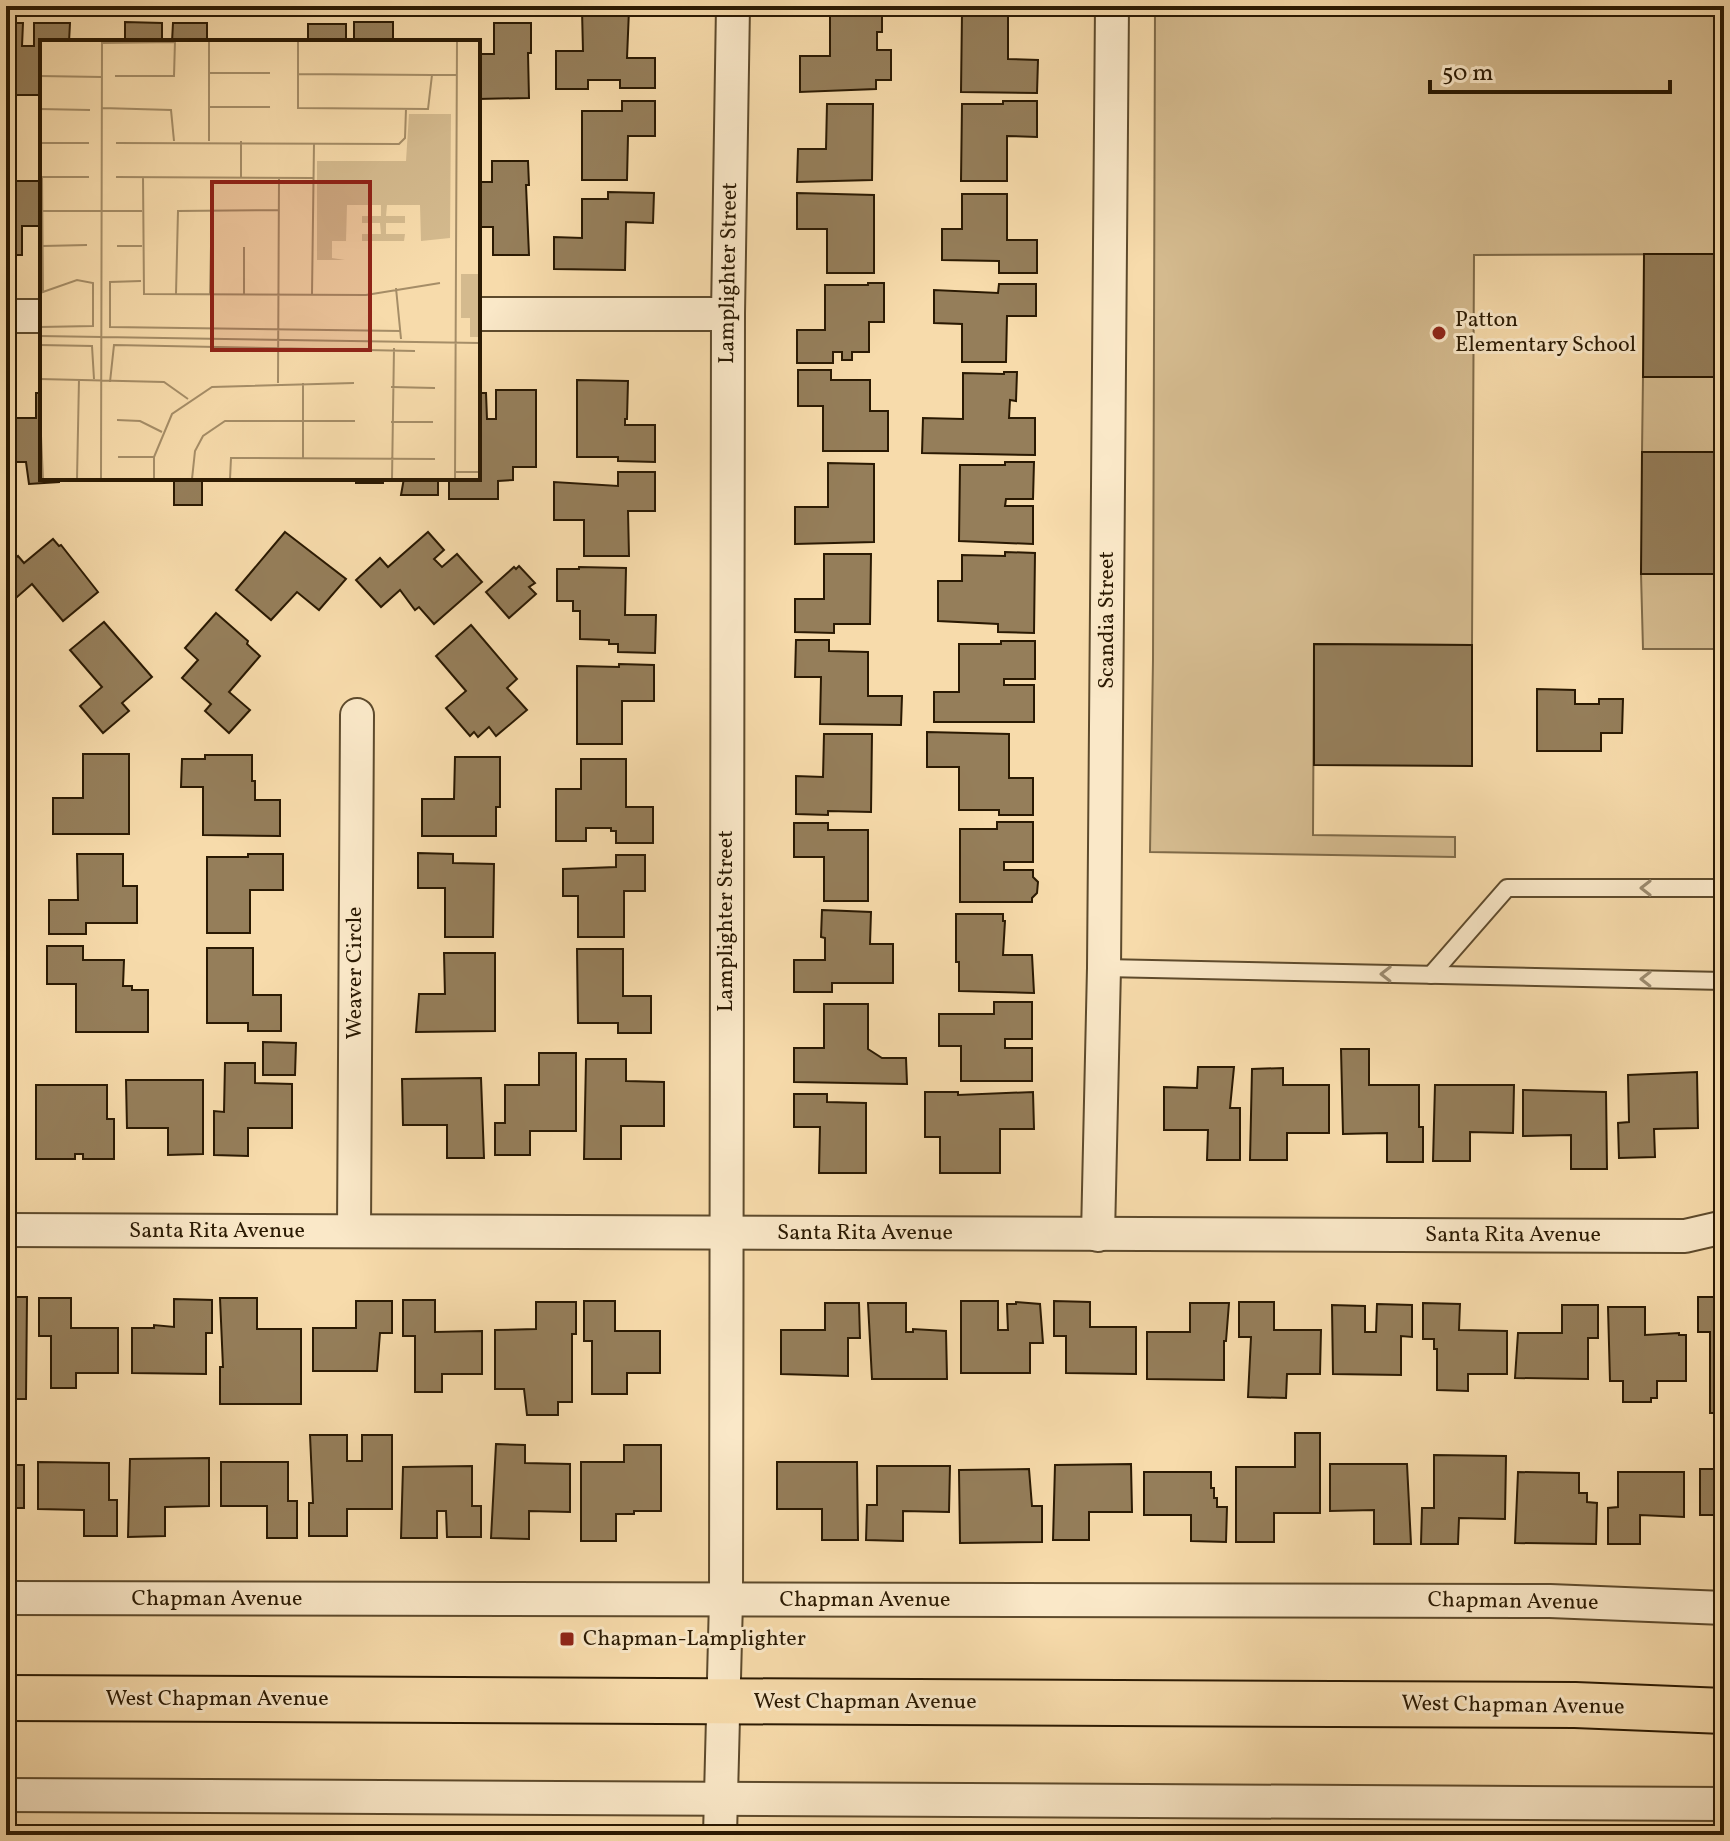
<svg xmlns="http://www.w3.org/2000/svg" width="1730" height="1841" viewBox="0 0 1730 1841" font-family="Vollkorn,serif">
<rect width="100%" height="100%" fill="#f7dbab"/>
<filter id="stains"><feTurbulence type="fractalNoise" baseFrequency=".0025" numOctaves="4"/><feColorMatrix values="0 0 0 0 .2 0 0 0 0 .09 0 0 0 0 .02 0 0 0 .5 -.17"/></filter>
<radialGradient id="worn" r=".72"><stop offset=".6" stop-color="#630" stop-opacity="0"/><stop offset="1" stop-color="#630" stop-opacity=".3"/></radialGradient>
<g fill="#d4ba8e" stroke="#7f6a48" stroke-width="2">
<path d="M1155,6H1724V254L1474,255L1472,645L1314,644L1313,835L1455,837V857L1150,852L1153,660Z"/>
<path d="M1643,377H1724V452H1642Z"/>
<path d="M1641,574H1724V649H1643Z"/>
</g>
<g fill="#957e5a" stroke="#2a1902" stroke-width="2">
<path d="M878,9V16H882V32H877V50H891V80H876V89L800,92V56H830V10Z"/>
<path d="M582,10H629L627,58H655V88H620V80H588V89H556V51H583Z"/>
<path d="M962,13L1008,14V59L1038,60L1037,93L961,92Z"/>
<path d="M125,22L162,23V42H125Z"/>
<rect x="354" y="22" width="39" height="20"/>
<path d="M6,23H23L22,46H34V23H70L69,42H42V95H6Z"/>
<path d="M173,23H207V42H172Z"/>
<path d="M494,23H531V53H528L529,98L478,99V54H494Z"/>
<rect x="308" y="24" width="38" height="18"/>
<path d="M622,101H655V136H628L627,180H582V111H622Z"/>
<path d="M1003,101H1037V137L1007,136V181H961L962,104H1003Z"/>
<path d="M827,104H873L872,180L797,182L798,149H826Z"/>
<path d="M492,161H528L529,185H526L529,255H493V227H478V182H492Z"/>
<path d="M6,181H42V226H22V255H6Z"/>
<path d="M608,192L654,193L653,223L626,222L625,270L554,269V237L582,238V199H608Z"/>
<path d="M797,193L874,195V273H827V229H797Z"/>
<path d="M962,194H1007V240H1037V273H999V261L942,260V229H962Z"/>
<path d="M1644,254H1724V377H1643Z"/>
<path d="M868,283H884V322H869V352H852V360H842V352H833V363H797V330H825V285H868Z"/>
<path d="M999,284H1036V316H1007L1006,362H962V324L934,323V290L998,293Z"/>
<path d="M798,370H831V380H870V411H888V451H823V406H798Z"/>
<path d="M1004,372H1017L1016,401L1010,400L1009,418H1035V455L922,453L923,418L963,419V373L1004,374Z"/>
<path d="M577,380L628,381L627,419H625V425H655V462L618,461V457H577Z"/>
<path d="M496,390H536V467H513V480L498,481V499H449V478H478V393H486L487,419H496Z"/>
<path d="M36,393H42V478H59V482L29,484L26,462H6V418H36Z"/>
<path d="M1642,452H1724V574H1641Z"/>
<path d="M1005,462H1034L1033,499H1006L1005,506H1033V544L959,541L960,465H1005Z"/>
<path d="M828,463L874,464V542L795,544V507H828Z"/>
<path d="M618,472H655V511H628L629,556H584V520H554V482L618,486Z"/>
<path d="M174,478H212V479H202V505H174Z"/>
<rect x="356" y="478" width="27" height="5"/>
<path d="M404,478H438V495H401Z"/>
<path d="M285,532L346,579L319,610L297,592L271,620L236,590Z"/>
<path d="M428,532L444,550L434,559L442,567L457,554L482,582L434,624L419,607L415,610L400,590L381,607L356,580L380,558L388,567Z"/>
<path d="M53,539L59,546L61,545L98,592L63,621L32,584L9,604L6,601V566L18,556L24,563Z"/>
<path d="M1005,552L1035,553L1034,633L998,632V624L938,621V581H962V555L1005,556Z"/>
<path d="M824,554H871L870,624H834V633L795,632V599H824Z"/>
<path d="M519,566L535,583L529,587L536,594L509,618L486,592L514,567L516,569Z"/>
<path d="M579,567L626,568L625,615H656L655,653L618,652V644H609V640L580,639V611H573V601H557V569H579Z"/>
<path d="M216,613L248,641L247,644L260,656L229,692L250,710L229,733L205,711L211,704L182,678L198,660L185,648Z"/>
<path d="M104,622L152,677L122,703L129,711L103,733L80,706L102,687L70,650Z"/>
<path d="M471,625L517,679L507,688L527,710L496,736L489,727L478,737L474,732L470,736L446,708L466,691L436,656Z"/>
<path d="M796,640H829V651L868,652V696H902L901,725L820,724L821,677H795Z"/>
<path d="M1001,641H1035V679H1004V685H1034V722H934V692H959V644H1001Z"/>
<path d="M1314,644L1472,645V766L1314,765Z"/>
<path d="M619,664L654,665V701H622V744H577V666L619,667Z"/>
<path d="M1537,689L1575,690V704H1599V699H1623L1622,733H1601V751H1537Z"/>
<path d="M927,732L1009,734V778H1033V815H999V810H959V767H927Z"/>
<path d="M824,734H872L871,812L828,811V815L796,814V776L823,777Z"/>
<path d="M83,754H129V834H53V798H83Z"/>
<path d="M205,755H252V781H255V800H280V836L203,835V787H181L182,759H205Z"/>
<path d="M455,757H500V807H496V836H422V799H454Z"/>
<path d="M581,759H626V807H653V843H616V831H611V828H586V841H556V789H581Z"/>
<path d="M997,822H1033V862H1004V870H1033V877L1038,882L1037,893L1032,898V902H960V829H997Z"/>
<path d="M794,823H828V830H868V901H824V857H794Z"/>
<path d="M418,853L453,854V863L494,864L493,937H445V888H418Z"/>
<path d="M77,854H123V886H137V923H86V934H49V900H78Z"/>
<path d="M248,854H283V890H250V933H207V857H248Z"/>
<path d="M616,855H645V891H624V937H578V896H563V869L616,867Z"/>
<path d="M822,910L871,912L870,944H893V983H832V992H794V960H825V938L821,937Z"/>
<path d="M956,914H1003V921H1005L1003,955H1032L1034,993L959,991V962H956Z"/>
<path d="M47,946H83V960H124L123,986H132V990H148V1032H76V984H47Z"/>
<path d="M207,948H253V995H281V1031H248V1023H207Z"/>
<path d="M577,949H623V996H651V1033H618V1023H578Z"/>
<path d="M444,953H495V1031L416,1032L419,994H445Z"/>
<path d="M994,1002H1032V1039H1005V1048H1032V1081H961V1046H939V1014H994Z"/>
<path d="M824,1004H868V1049L882,1058H906L907,1084L794,1082V1048H824Z"/>
<path d="M263,1042L296,1043L295,1075H263Z"/>
<path d="M1341,1049H1369V1085H1419V1127H1423V1162H1387V1133L1343,1134Z"/>
<path d="M539,1053H576V1131H530V1155H495V1123H505V1085H539Z"/>
<path d="M586,1059H626V1081L664,1082V1126H621V1159H584Z"/>
<path d="M225,1063H255V1083L292,1084V1128H248V1156L214,1155V1111L224,1112Z"/>
<path d="M1198,1067H1234L1230,1108H1240V1160H1207L1208,1130H1164V1087L1197,1088Z"/>
<path d="M1283,1068V1085H1329V1133H1287V1160H1250L1252,1069Z"/>
<path d="M1697,1072L1698,1128L1654,1129L1655,1157L1619,1158L1618,1123L1629,1122L1628,1075Z"/>
<path d="M481,1078L484,1158H447V1125H403L402,1079Z"/>
<path d="M126,1080H203V1154L168,1155V1128H127Z"/>
<path d="M36,1085H107V1119H114V1159H83V1154H75V1159H36Z"/>
<path d="M1435,1085H1514L1513,1133L1470,1132V1161H1433Z"/>
<path d="M1523,1090L1606,1092L1607,1169H1571V1135L1523,1136Z"/>
<path d="M925,1092H958V1095L1033,1092L1034,1129H1000V1173H940V1137H925Z"/>
<path d="M794,1094H827V1102L866,1103V1173H819L820,1127H794Z"/>
<path d="M6,1297H27L26,1399H6Z"/>
<path d="M1698,1297H1724V1413H1710V1332H1698Z"/>
<path d="M39,1298H71V1328H118V1373H76V1388H51V1336H39Z"/>
<path d="M220,1298H257V1329H301V1404H220V1367H223Z"/>
<path d="M174,1299L212,1300V1333H206V1374L132,1373V1328H154V1325L174,1327Z"/>
<path d="M403,1300H435V1332L482,1331V1374H442V1392H415V1336H403Z"/>
<path d="M356,1301H392V1333H380L377,1371H313V1328H356Z"/>
<path d="M584,1301H615V1331H660V1373H627V1394H592V1341H584Z"/>
<path d="M961,1301H998V1330H1008L1007,1304H1016V1302L1040,1304L1043,1343H1030V1373H961Z"/>
<path d="M1054,1301L1090,1302V1327H1136V1374L1066,1373V1336H1054Z"/>
<path d="M536,1302H576V1334H572V1402H558V1415H527L524,1389H495V1330L536,1329Z"/>
<path d="M1239,1302H1274V1330H1321L1320,1374H1287L1286,1398L1248,1397L1251,1337H1239Z"/>
<path d="M825,1303H859L860,1338H848V1376L781,1374V1330H825Z"/>
<path d="M868,1303H906V1332H913V1329L946,1331L947,1379H872Z"/>
<path d="M1190,1303H1229L1226,1341H1224V1380L1147,1379V1332H1190Z"/>
<path d="M1423,1303L1460,1304L1459,1330L1507,1331V1374H1468V1391L1437,1390V1349H1434V1339H1423Z"/>
<path d="M1377,1304L1412,1305V1337L1401,1336V1375L1333,1374L1332,1305L1365,1306V1332H1376Z"/>
<path d="M1562,1305H1598V1338H1588V1379L1515,1378L1518,1333H1562Z"/>
<path d="M1608,1307H1645V1335L1679,1333V1335H1686V1381H1657V1398H1651V1402H1623V1381H1610Z"/>
<path d="M1295,1433H1320V1513H1274V1542H1236V1467H1295Z"/>
<path d="M310,1435H347V1461H362V1435H392V1509H347V1536H309V1503H313Z"/>
<path d="M496,1444L525,1445V1463L570,1464V1512L529,1511V1539L491,1538Z"/>
<path d="M624,1445H661V1511H634V1514H616V1541H581V1462H624Z"/>
<path d="M1434,1455L1506,1456L1505,1519L1459,1518L1458,1544H1421L1422,1508H1434Z"/>
<path d="M209,1458V1506L165,1507V1536L128,1537L130,1459Z"/>
<path d="M38,1462L109,1463V1500H117V1536H84V1510L38,1509Z"/>
<path d="M221,1462H288V1501H297V1538H267V1506H221Z"/>
<path d="M777,1462H857L858,1540H822V1509H777Z"/>
<path d="M1131,1464L1132,1512H1089V1540H1053L1055,1465Z"/>
<path d="M1330,1464H1407L1411,1544H1374V1510L1330,1511Z"/>
<rect x="6" y="1465" width="18" height="43"/>
<path d="M472,1466V1506H481V1537H447L446,1511H437V1538H401L403,1467Z"/>
<path d="M877,1466H950L949,1512L903,1511V1541L866,1540L867,1505H877Z"/>
<path d="M1029,1469L1032,1506H1042V1542L960,1543L959,1470Z"/>
<rect x="1700" y="1469" width="24" height="46"/>
<path d="M1144,1472H1211V1488H1214V1498H1217V1507H1227L1226,1542L1191,1541V1515H1144Z"/>
<path d="M1518,1472L1579,1473V1493H1587V1502L1597,1503L1596,1544L1515,1543Z"/>
<path d="M1618,1472H1684V1517L1640,1515V1544H1608V1508L1618,1507Z"/>
</g>
<g fill="none" stroke-linecap="round" stroke-linejoin="round">
<g stroke="#5d4a2c" stroke-width="20">
<g id="lane">
<path d="M1104,968L1724,981"/>
<path d="M1431,975L1507,888H1724"/>
</g>
</g>
<g stroke="#5d4a2c" stroke-width="36">
<g id="street">
<path d="M478,314H728"/>
<path d="M6,316H42"/>
<path d="M6,1230L1685,1236L1724,1227"/>
<path d="M354,1231L357,715"/>
<path d="M1098,1235L1104,968L1112,6"/>
<path d="M6,1598L1550,1601L1724,1608"/>
<path d="M6,1795L1724,1804"/>
<path d="M720,1835L726,1600L728,314L733,6"/>
</g>
</g>
<g stroke="#2a1902" stroke-width="48">
<path id="primary" d="M6,1698L1575,1705L1724,1711"/>
</g>
<use href="#lane" stroke="#fae8c8" stroke-width="16"/>
<use href="#street" stroke="#fae8c8" stroke-width="32"/>
<use href="#primary" stroke="#f7dbab" stroke-width="44"/>
</g>
<defs><path id="oneway-chevron" d="M-2-3.5L2.5 0L-2 3.5" fill="none" stroke-width="1.6" stroke-linecap="round" stroke-linejoin="round" transform="scale(2)"/></defs>
<g stroke="#9c8b6f">
<use href="#oneway-chevron" transform="translate(1646 888) rotate(180)"/>
<use href="#oneway-chevron" transform="translate(1386 974) rotate(-179)"/>
<use href="#oneway-chevron" transform="translate(1646 979) rotate(-179)"/>
</g>
<g fill="#8f2418" stroke="#fae8c8" stroke-width="3">
<circle cx="1439" cy="333" r="8"/>
<rect x="559" y="1631" width="16" height="16" rx="4"/>
</g>
<g text-anchor="middle" dominant-baseline="central" stroke-width="6" stroke-linejoin="round" paint-order="stroke">
<g font-size="22" fill="#2a1902" stroke="#fae8c8">
<text transform="translate(729 273) rotate(-89)">Lamplighter Street</text>
<text transform="translate(1107 620) rotate(-90)">Scandia Street</text>
<text transform="translate(726 921) rotate(-90)">Lamplighter Street</text>
<text transform="translate(355 973) rotate(-90)">Weaver Circle</text>
<text x="217" y="1231">Santa Rita Avenue</text>
<text x="865" y="1233">Santa Rita Avenue</text>
<text x="1513" y="1235">Santa Rita Avenue</text>
<text x="217" y="1599">Chapman Avenue</text>
<text x="865" y="1600">Chapman Avenue</text>
<text transform="translate(1513 1602) rotate(1)">Chapman Avenue</text>
<text x="217" y="1699">West Chapman Avenue</text>
<text x="865" y="1702">West Chapman Avenue</text>
<text transform="translate(1513 1706) rotate(1)">West Chapman Avenue</text>
</g>
<g font-size="22" fill="#2a1902" stroke="#fae8c8" text-anchor="start">
<text x="1455" y="320">Patton<tspan x="1455" dy="25">Elementary School</tspan></text>
<text x="583" y="1639">Chapman-Lamplighter</text>
</g>
</g>
<g transform="translate(40 40)">
<rect width="440" height="440" fill="#f7dbab"/>
<path d="M369,74H411L410,198L381,201L380,165H347L346,176H365V183H346V194H365L364,201H322V194H341L340,183H322V176H341V165H307L306,201H292V218L305,220H277V121H366ZM421,234H440V297H430V278H421Z" fill="#d4ba8e"/>
<path fill="none" stroke="#a58d67" stroke-width="2" d="M258,1V68L388,69L392,35H417M62,3L135,2M169,33H230M258,34L392,35M0,36L62,37M75,36H134L135,1M169,67H230M62,68L131,70L134,101M0,69L50,70M169,101V1M0,103H49M76,103L359,104L365,98L366,69M1,137H49M2,137L3,253M76,137L273,138M103,137L104,254L326,255L400,243M201,137V101M3,171H102M3,206L47,205M77,206H102M101,241L70,242V287L361,291M356,248L361,299M0,253L37,240L53,243V286L0,287M136,254L138,171L238,170M170,254L171,206M204,254V207M272,254L274,103M0,296L440,303M0,305L52,306L54,339M0,339L124,342L148,359M70,342L74,305L375,311M238,343L239,138M351,347L395,348M0,374L3,439M77,380L100,381L122,392M351,382H393M78,417H114M263,418V343M415,432H440M37,439L39,339M61,439L62,1M114,439V417L132,374L172,347L314,343M152,439L155,411L163,396L185,381H315M190,439L191,418L395,419M352,439L354,308M415,439L417,1"/>
<path fill="#8f2418" fill-opacity="0.15" stroke="#8f2418" stroke-width="4" d="M172,142H330V310H172Z"/>
<rect width="440" height="440" fill="none" stroke="#2a1902" stroke-width="4"/>
</g>
<rect width="1730" height="1841" fill="none" stroke="#f7dbab" stroke-width="32"/>
<rect x="8" y="8" width="1714" height="1825" fill="none" stroke="#2a1902" stroke-width="4"/>
<rect x="16" y="16" width="1698" height="1809" fill="none" stroke="#2a1902" stroke-width="2"/>
<path d="M1430 80v12h240v-12" fill="none" stroke="#2a1902" stroke-width="4"/>
<text x="1442" y="80" font-size="24" fill="#2a1902" stroke="#fae8c8" stroke-width="6" paint-order="stroke">50 m</text>
<rect width="100%" height="100%" filter="url(#stains)"/>
<rect width="100%" height="100%" fill="url(#worn)"/>
</svg>
